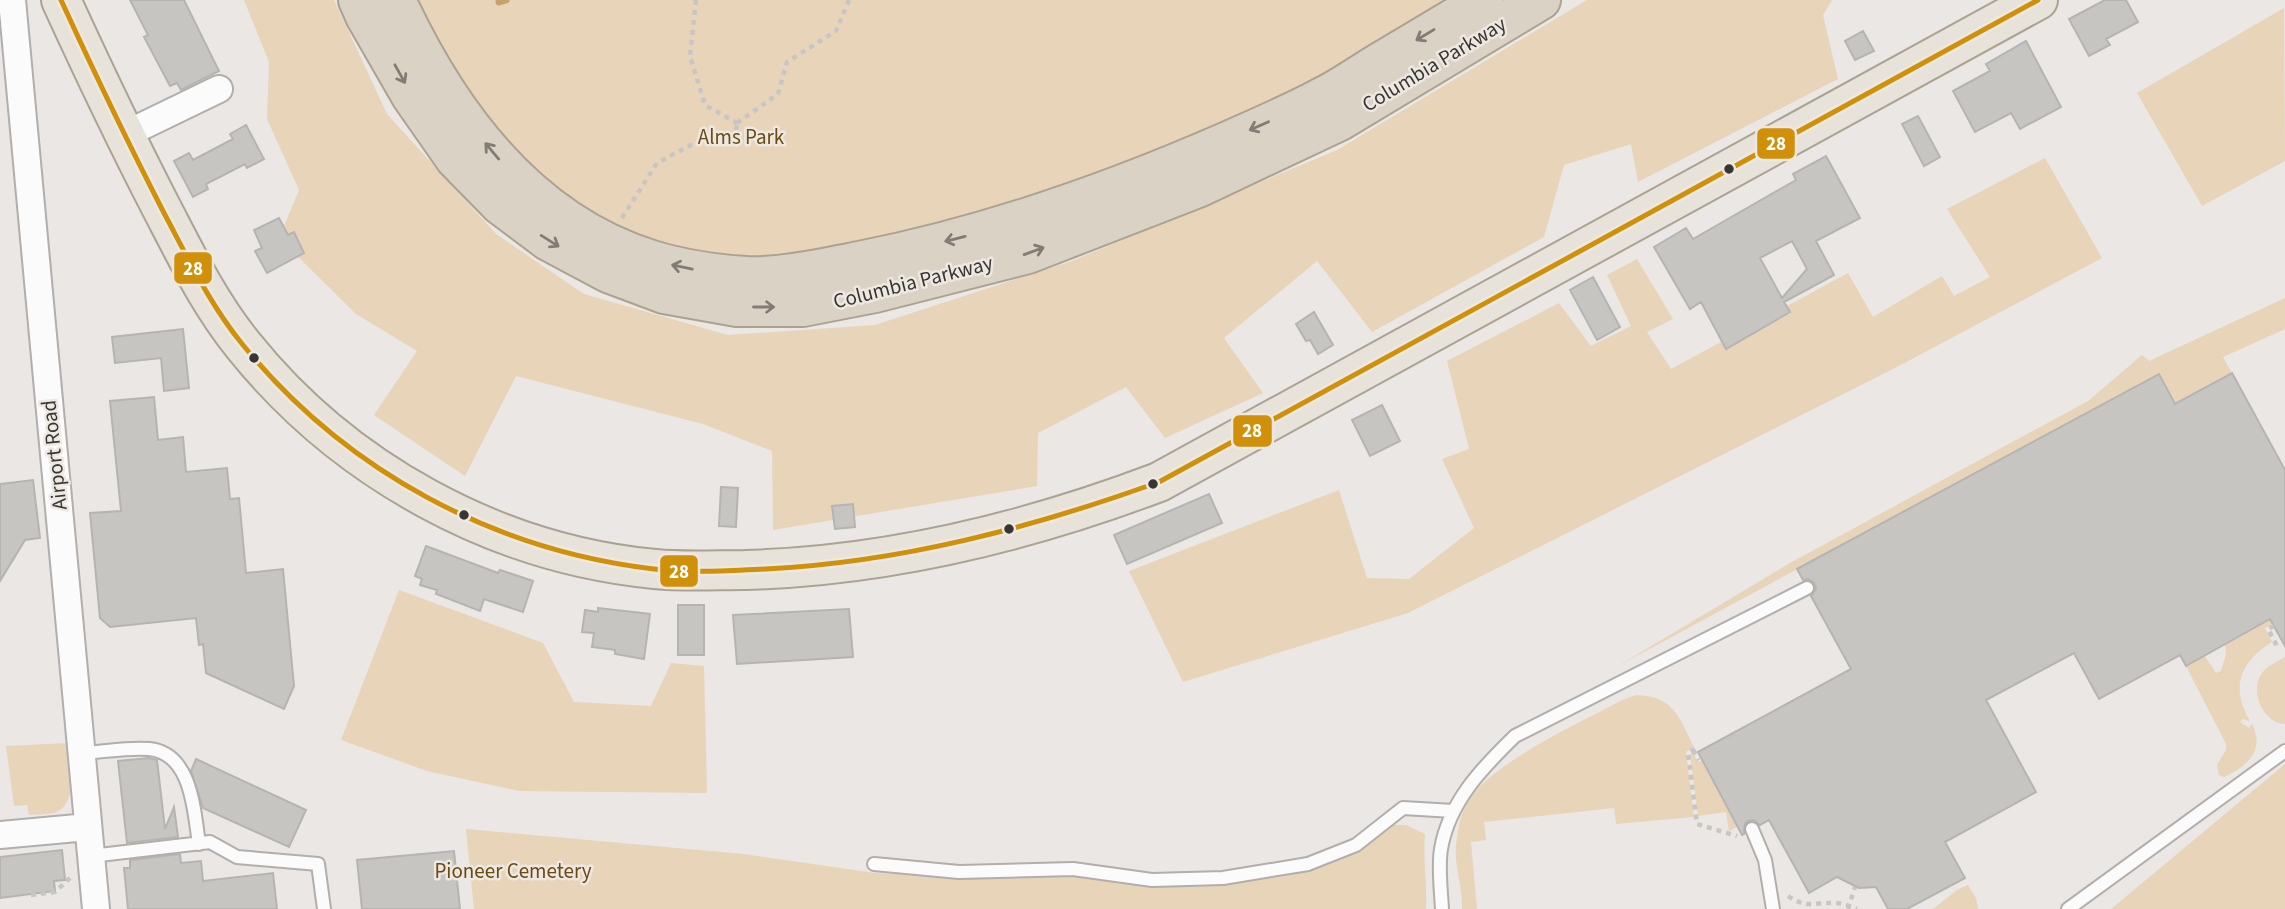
<svg xmlns="http://www.w3.org/2000/svg" width="2285" height="909" viewBox="0 0 2285 909" font-family="'Source Sans 3',sans-serif">
	<style>
		.green { fill: #e8d4b9 }
		.lines { fill: none; stroke-linecap: round; stroke-linejoin: round }
		.stream { stroke: #c4a16d; stroke-width: 7 }
		.building { fill: #c7c5c2; stroke: #b6b4b2; stroke-width: 2; fill-rule: evenodd }
		.service-casing { stroke: #b1aeac; stroke-width: 16 }
		.minor-casing { stroke: #b1aeac; stroke-width: 30 }
		.primary-casing { stroke: #aba292; stroke-width: 42 }
		.motorway-casing { stroke: #aba292; stroke-width: 42 }
		.path { stroke: #c8c6c5; stroke-width: 4.5; stroke-dasharray: 5 5; stroke-linecap: butt }
		.service { stroke: #fcfbfb; stroke-width: 12 }
		.minor { stroke: #fcfbfb; stroke-width: 26 }
		.primary { stroke: #e7e3db; stroke-width: 38 }
		.motorway { stroke: #dad2c4; stroke-width: 38 }
		.bus-1-casing { stroke: #ede8e1; stroke-width: 10 }
		.bus-1 { stroke: #d1900a; stroke-width: 5 }
		.oneway { stroke: #817c74 }
		.bus-dot { fill: #383633; stroke: #ede8e1; stroke-width: 2.5 }
		.labels { text-anchor: middle; dominant-baseline: central; stroke-width: 5; stroke-linejoin: round; paint-order: stroke }
		.street-label { font-size: 21px; fill: #383633; stroke: #ede8e1 }
		.park-label { font-size: 21px; fill: #6c4b13; stroke: #ede8e1 }
		.line-badge { stroke: #ede8e1; stroke-width: 2.5 }
		.badge-label { font-size: 19px; text-anchor: middle; font-weight: bold; fill: #fff }
	</style>
	<rect width="100%" height="100%" fill="#eae7e4"/>
	<!-- green -->
	<path class="green" d="M244,0H334L387,114L496,234L584,294L728,335L875,325L1072,261L1337,150L1587,0H1832L1823,15L1838,79L1638,182L1631,144L1564,165L1544,237L1372,332L1317,261L1224,338L1263,393L1165,438L1126,387L1038,433L1037,486L773,530L772,451L703,424L516,376L465,476L374,415L417,351L356,314L279,238L299,190L267,119L269,62Z
		M396,0H1484L1168,167L748,276L556,212Z
		M2284,8L2285,161L2202,206L2137,93Z
		M2045,158L2102,258L1895,368L1408,613L1183,682L1129,571L1339,490L1367,578L1409,579L1474,528L1442,459L1469,449L1447,361L1559,303L1591,346L1631,326L1607,275L1637,259L1673,319L1647,332L1671,369L1848,273L1873,317L1942,276L1954,296L1990,277L1947,209Z
		M2285,298V329L2223,357L2232,373L2175,404L2158,374L1618,666L1790,563L2088,401L2142,355L2149,361Z
		M399,590L543,643L574,702L651,706L671,663L704,666L707,793L519,791L427,771L341,740Z
		M2270,619L2273,624L2265,628L2272,642C2240,662 2230,687 2250,721L2243,719L2240,722L2249,728L2252,724C2265,750 2248,766 2224,777L2219,775L2217,765L2226,750V744L2186,666L2204,655L2216,673L2221,671L2226,654L2225,644Z
		M2285,657V724C2263,723 2249,691 2262,673C2267,666 2278,661 2285,657Z
		M1636,695C1674,696 1679,717 1694,747L1686,752L1694,817L1616,824L1614,808L1484,822L1486,840L1471,842L1477,909H1462C1463,888 1454,866 1456,845C1458,831 1460,815 1467,803C1490,763 1580,723 1622,700Z
		M68,743C69,762 79,801 57,812C49,815 37,814 29,815L27,805L14,806L6,746Z
		M1693,753L1698,762L1702,760L1737,827L1729,831L1726,812L1698,816L1690,754Z
		M2285,764V909H2111Z
		M1389,825H1406L1425,834C1423,859 1427,884 1426,909H474L466,829L743,854L875,873L975,878L1048,873L1150,885L1312,869Z
		M1968,885L1976,898L1978,909H1933L1957,890Z"/>
	<g class="lines">
		<!-- stream -->
		<path class="stream" d="M499,2L506,0"/>
	</g>
	<!-- building -->
	<path class="building" d="M130,0H184L219,71L181,90L177,83L170,86L144,37L148,35Z
		M2105,0H2126L2138,22L2106,39L2110,45L2089,56L2069,19Z
		M1863,31L1874,51L1855,60L1845,41Z
		M2026,41L2061,107L2020,129L2011,113L1975,132L1953,91L1990,71L1986,64Z
		M1918,116L1940,157L1924,166L1902,124Z
		M246,125L264,159L247,168L245,164L206,184L208,189L193,197L174,161L189,153L193,160L233,139L230,134Z
		M1826,156L1860,218L1816,241L1834,275L1784,302L1790,312L1726,349L1701,302L1690,309L1654,247L1686,228L1693,239L1796,180L1793,174ZM1792,241L1807,269L1782,298L1760,258Z
		M279,218L288,235L294,232L304,253L267,273L255,251L262,248L254,230Z
		M1593,277L1620,327L1597,340L1570,290Z
		M1314,312L1333,345L1318,354L1310,340L1306,341L1296,324Z
		M183,329L189,388L164,391L161,358L115,363L112,337Z
		M2232,373L2285,470V646L2270,619L2186,666L2180,655L2099,699L2074,653L1986,700L2036,792L1945,842L1965,878L1907,909H1888L1876,887L1859,888L1837,877L1809,893L1769,820L1760,825L1754,820L1748,821L1745,824L1744,834L1742,835L1698,752L1851,669L1811,596L1816,589L1814,583L1808,579L1803,580L1797,569L2159,374L2175,404Z
		M154,397L158,440L183,437L186,472L227,468L230,499L239,498L246,573L283,569L294,686L284,709L206,673L203,644L199,645L196,618L110,627L100,618L90,513L121,511L110,401Z
		M1382,405L1400,441L1370,456L1352,420Z
		M33,480L40,538L25,540L0,581V484Z
		M721,487L738,488L736,527L719,526Z
		M1209,494L1222,523L1127,564L1114,535Z
		M853,504L855,527L835,529L832,506Z
		M426,546L498,573L500,570L533,581L523,612L484,599L480,611L436,594L437,590L420,585L422,579L415,576Z
		M678,605H704V655H678Z
		M598,608L650,614L644,659L615,654V650L592,647L594,633L582,632L585,610L598,612Z
		M849,609L853,657L737,664L733,615Z
		M149,758L157,760L165,829L174,807L178,837L127,843L118,761Z
		M196,759L306,810L289,847L203,808L191,771Z
		M62,850L65,880L54,881L55,891L0,898V857Z
		M454,851L460,909H362L357,860Z
		M180,854L181,863L201,861L203,881L273,873L277,909H128L124,868H130V860Z"/>
	<g class="lines">
		<!-- service casing -->
		<g class="service-casing">
			<path id="service" d="M82,753C104,752 128,747 149,749C192,753 194,811 199,844
				M1752,829L1765,860L1773,909
				M91,856L210,842L237,857L318,864L324,909
				M874,864L959,872L1073,869L1152,880L1223,878L1308,864L1356,845L1403,808L1453,811
				M1442,909C1441,890 1438,867 1441,849C1449,802 1482,768 1515,736L1807,588
				M2068,909L2285,751"/>
		</g>
		<!-- minor casing -->
		<g class="minor-casing">
			<path id="minor" d="M12,0L96,909
				M124,135L219,89
				M0,835L88,827"/>
		</g>
		<!-- primary casing -->
		<g class="primary-casing">
			<path id="primary" d="M61,0C93,70 126,139 161,207C186,255 209,303 243,345C343,470 495,554 655,569C685,572 715,570 745,570C888,566 1027,532 1159,482L2038,0"/>
		</g>
		<!-- motorway casing -->
		<g class="motorway-casing">
			<path id="motorway" d="M358,0L365,16L411,96L455,159L500,205L548,241L608,273L664,294L737,307H803L875,293L1028,254L1198,188L1340,121L1541,0
				M396,0C448,112 528,222 652,260C681,269 715,274 746,276C777,278 828,267 859,261C987,236 1109,193 1228,141C1259,127 1290,114 1320,98C1341,88 1360,74 1380,62C1415,41 1449,21 1484,0"/>
		</g>
		<!-- path -->
		<path class="path" d="M696,0L690,56L705,105L737,123
			M737,123L778,94L787,62L836,31L849,0
			M622,218L657,163L708,136L735,140L737,123
			M2274,626L2268,629L2278,648
			M1695,749L1688,753L1697,824L1737,836
			M1693,750L1699,760
			M31,895L55,892L70,878
			M1788,896C1807,909 1813,902 1834,903C1842,903 1850,906 1857,909
			M1848,909L1855,887"/>
		<!-- service -->
		<use href="#service" class="service"/>
		<!-- minor -->
		<use href="#minor" class="minor"/>
		<!-- primary -->
		<use href="#primary" class="primary"/>
		<!-- motorway -->
		<use href="#motorway" class="motorway"/>
		<!-- bus-1 casing -->
		<g class="bus-1-casing">
			<path id="bus-1" d="M61,0C94,72 128,143 164,213C188,258 210,305 243,345C346,471 493,550 654,569C691,573 729,571 766,569C902,562 1031,528 1159,482L2038,0"/>
		</g>
		<!-- bus-1 -->
		<use href="#bus-1" class="bus-1"/>
	</g>
	<!-- one-way arrows -->
	<defs><path id="oneway-shaft" d="M-6 0H5M1.5-3L5.5 0L1.5 3" fill="none" stroke-width="1.6" stroke-linecap="round" stroke-linejoin="round" transform="scale(1.75)"/></defs>
	<g class="oneway">
		<use href="#oneway-shaft" transform="translate(1425 35) rotate(149)"/>
		<use href="#oneway-shaft" transform="translate(400 74) rotate(61)"/>
		<use href="#oneway-shaft" transform="translate(1259 126) rotate(156)"/>
		<use href="#oneway-shaft" transform="translate(492 151) rotate(-130)"/>
		<use href="#oneway-shaft" transform="translate(955 239) rotate(166)"/>
		<use href="#oneway-shaft" transform="translate(550 241) rotate(32)"/>
		<use href="#oneway-shaft" transform="translate(1034 251) rotate(-20)"/>
		<use href="#oneway-shaft" transform="translate(682 267) rotate(-168)"/>
		<use href="#oneway-shaft" transform="translate(764 307)"/>
	</g>
	<!-- markers -->
	<g class="bus-dot">
		<circle cx="1729" cy="169" r="6"/>
		<circle cx="254" cy="358" r="6"/>
		<circle cx="1153" cy="484" r="6"/>
		<circle cx="464" cy="515" r="6"/>
		<circle cx="1009" cy="529" r="6"/>
	</g>
	<g class="labels">
		<!-- street labels -->
		<g class="street-label">
			<text transform="translate(1434 64) rotate(-31)">Columbia Parkway</text>
			<text transform="translate(913 282) rotate(-14)">Columbia Parkway</text>
			<text transform="translate(54 455) rotate(-96)">Airport Road</text>
		</g>
		<!-- park labels -->
		<g class="park-label">
			<text x="741" y="137">Alms Park</text>
			<text x="513" y="871">Pioneer Cemetery</text>
		</g>
	</g>
	<g class="line-badge">
		<rect x="1756" y="127" width="40" height="33" rx="7" fill="#d1900a"/>
		<rect x="173" y="251" width="40" height="34" rx="7" fill="#d1900a"/>
		<rect x="1232" y="414" width="41" height="34" rx="7" fill="#d1900a"/>
		<rect x="659" y="554" width="40" height="34" rx="7" fill="#d1900a"/>
	</g>
	<g class="badge-label">
		<text x="1776" y="150">28</text>
		<text x="193" y="275">28</text>
		<text x="1252" y="437">28</text>
		<text x="679" y="578">28</text>
	</g>
</svg>
